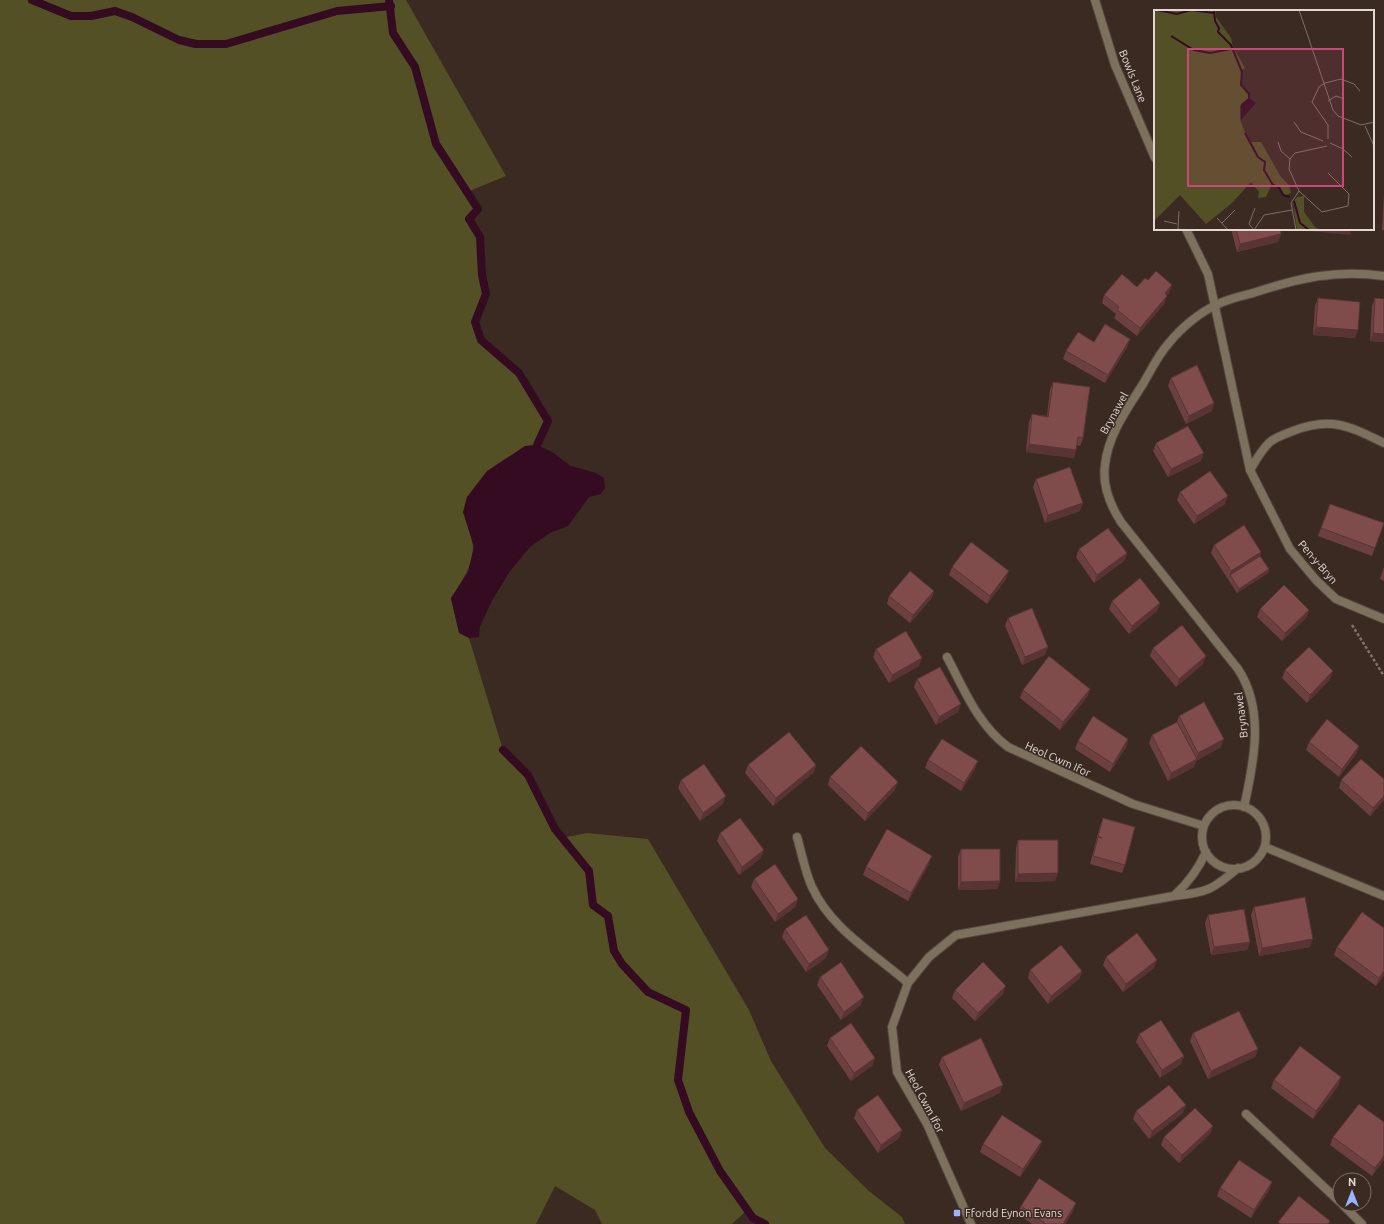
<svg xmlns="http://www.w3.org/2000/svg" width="1384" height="1224" viewBox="0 0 1384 1224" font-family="Ubuntu,sans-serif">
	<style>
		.green { fill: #535026 }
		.water { fill: #340b21 }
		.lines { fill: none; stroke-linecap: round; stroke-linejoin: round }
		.stream { stroke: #340b21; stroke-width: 8 }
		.service-casing { stroke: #55463e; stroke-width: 10 }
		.minor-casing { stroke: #55463e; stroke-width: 10 }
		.path { stroke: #80726b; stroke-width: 2.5; stroke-dasharray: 3 2; stroke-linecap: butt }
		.service { stroke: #7d705d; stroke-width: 8 }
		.minor { stroke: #7d705d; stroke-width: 8 }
		.wall { fill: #6d4040 }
		.shaded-wall { fill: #593434 }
		.building { fill: #7f4b4b; stroke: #593434 }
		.poi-dot { fill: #97b6fd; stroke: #3a2a22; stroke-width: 1.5 }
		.labels { text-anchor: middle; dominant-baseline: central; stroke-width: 3; stroke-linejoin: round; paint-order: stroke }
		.street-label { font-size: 11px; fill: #e2d7d2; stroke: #3a2a22 }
		.poi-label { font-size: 11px; fill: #e2d7d2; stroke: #3a2a22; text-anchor: start }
		.inset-river { fill: none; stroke: #340b21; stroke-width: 2 }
		.inset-road { fill: none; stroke: #7d6f68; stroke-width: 1 }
		.view { fill: #ca4879; fill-opacity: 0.15; stroke: #ca4879; stroke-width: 2 }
		.inset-edge { fill: none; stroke: #e2d7d2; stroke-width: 2 }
	</style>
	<rect width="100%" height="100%" fill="#3a2a22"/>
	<!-- green -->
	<path class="green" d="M0,0H406L506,176L467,192L478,209L469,219L480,237L482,275L486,294L475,322L481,340L519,373L548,421L537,445L525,446L463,512C481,552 473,563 451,599L459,632L469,638L503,750L528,775L562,838L587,833L648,839L749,1010L771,1061L825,1148L869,1191L902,1217L905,1224H765L753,1218L747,1210L732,1224H602L595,1210L555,1186L536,1224H0Z"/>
	<!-- water -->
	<path class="water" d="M537,445L552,452L571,466L596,473L604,478L605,488L601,494L589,497L568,526L550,533L530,547L510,571L493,599L480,626L479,637L469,638L459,633L451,598L468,572L474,547L463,512L467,497L487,471L525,446Z"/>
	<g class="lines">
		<!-- stream -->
		<path class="stream" d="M32,0L71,16H91L115,11L132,17L179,40L196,44H226L337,11L391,6
			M389,0L393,33L415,67L436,144L478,209L469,219L480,237L482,275L486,294L475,322L481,340L519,373L548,421L537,445
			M503,750L528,775L555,829L589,871L593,905L608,916L614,951L622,964L648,992L686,1010L678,1080L689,1112L720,1171L753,1218L765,1224"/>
		<!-- service casing -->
		<g class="service-casing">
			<path id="service" d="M1095,0L1115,65L1155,158
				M1186,229L1208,274L1250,470
				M1250,470C1256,460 1262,449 1270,442C1276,437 1285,434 1293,431C1331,416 1349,426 1384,443"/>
		</g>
		<!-- minor casing -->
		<g class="minor-casing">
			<path id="minor" d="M1250,470L1290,549L1316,580L1336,599L1384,619
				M947,657C964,689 978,725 1008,747L1133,804L1204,826
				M1202 837a32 32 0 1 1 64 0a32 32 0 1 1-64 0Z
				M1244,807C1254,762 1265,710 1238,669L1121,522C1110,505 1102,486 1105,465C1108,435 1127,409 1143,384C1151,370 1158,355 1169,343C1181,328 1199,313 1216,305C1227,299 1241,296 1253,293C1299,278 1336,269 1384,276
				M797,837C802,854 805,872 812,887C831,929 875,954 908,983
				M1265,847L1384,896
				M1174,896C1189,882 1198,870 1206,852
				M1246,1114L1340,1202
				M1342,1204L1362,1224
				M971,1224L927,1124L897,1072L892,1027L908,983L929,957L956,935L1174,896C1208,892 1212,890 1238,868"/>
		</g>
		<!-- path -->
		<path class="path" d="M1352,625L1384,676"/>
		<!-- service -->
		<use href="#service" class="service"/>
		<!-- minor -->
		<use href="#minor" class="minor"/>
	</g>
	<!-- wall -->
	<path class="wall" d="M1384,194V230H1382Z
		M1231,229H1280L1281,234L1278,242L1237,252Z
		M1148,280L1172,285L1169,293L1167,295L1164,304L1137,336L1114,318L1116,314L1102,303L1104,295L1137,287Z
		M1318,298L1355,338L1313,335L1315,306Z
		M1375,298L1384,299V342L1370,341L1372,306Z
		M1130,339L1127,347L1105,383L1063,359L1066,351L1094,342Z
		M1171,378L1212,411L1186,424L1168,386Z
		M1053,382L1083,438L1080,446L1077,445L1074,458L1026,452L1029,422L1032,414L1047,416L1050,390Z
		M1156,443L1201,461L1168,477L1153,451Z
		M1036,479L1080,511L1045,523L1033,487Z
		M1180,492L1225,504L1194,524L1177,500Z
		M1330,504L1384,523L1372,556L1318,536Z
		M1214,545L1261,552L1260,556L1269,569L1268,573L1237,593L1211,553Z
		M1079,549L1127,553L1124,561L1094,583L1076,557Z
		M952,567L1006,579L987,604L949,575Z
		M1384,567V581L1380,579Z
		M934,591L931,599L910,623L887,604L889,596Z
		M1112,601L1160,603L1157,611L1129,634L1109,609Z
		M1260,609L1309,610L1306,618L1282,641L1257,617Z
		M1008,618L1048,647L1045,655L1022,665L1005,626Z
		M1153,648L1203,664L1176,687L1150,656Z
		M876,649L919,666L889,683L873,657Z
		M1285,670L1330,679L1307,703L1282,678Z
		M917,679L958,712L936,725L914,687Z
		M1090,689L1087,697L1060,730L1020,698L1023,690Z
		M1179,716L1221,747L1196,761L1194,767L1168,781L1149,743L1152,735L1177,722Z
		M1128,739L1126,747L1110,772L1075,749L1078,741Z
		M1309,742L1359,746L1356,754L1339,777L1306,750Z
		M928,760L975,769L961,791L925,768Z
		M748,765H816L813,773L773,806L745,773Z
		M830,777L895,790L865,821L828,785Z
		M1384,779V800L1370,816L1339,788L1341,780Z
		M681,780L723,804L700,821L678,788Z
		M1103,818L1125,865L1122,873L1090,864L1100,826Z
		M720,833L761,858L739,875L717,841Z
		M1018,840L1055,881L1015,882L1016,848Z
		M961,849L1000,881L997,889L958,890V857Z
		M929,864L908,901L863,875L866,867Z
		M754,879L798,899L795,907L775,922L751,887Z
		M1254,907L1310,947L1259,956L1251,915Z
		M1208,915L1250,942L1247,950L1211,955L1205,923Z
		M1384,928V975L1376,986L1334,955L1337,947Z
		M785,929L826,958L806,972L782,937Z
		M1106,957L1154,968L1123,992L1103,965Z
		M1030,970L1082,971L1079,979L1048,1004L1028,978Z
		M820,977L861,1005L841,1020L817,985Z
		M955,990L1003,994L975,1021L952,998Z
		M1193,1033L1258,1049L1255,1057L1208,1079L1190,1041Z
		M1139,1034L1184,1056L1181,1064L1160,1078L1136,1042Z
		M830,1038L875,1058L872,1066L851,1081L827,1046Z
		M942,1057L1000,1093L961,1111L939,1065Z
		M1274,1080L1339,1085L1313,1119L1271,1088Z
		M857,1110L902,1130L899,1138L878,1153L854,1118Z
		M1136,1111L1183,1113L1149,1139L1133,1119Z
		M1213,1126L1210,1134L1179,1163L1161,1145L1164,1137Z
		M1333,1137L1384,1160L1372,1176L1330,1145Z
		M983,1144L1039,1149L1020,1177L980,1152Z
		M1272,1182L1269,1190L1251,1218L1217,1196L1220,1188Z
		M1076,1203L1073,1211L1065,1224H1032L1018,1214L1021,1206Z"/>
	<!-- shaded-wall -->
	<path class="shaded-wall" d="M1308,229H1352L1350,235L1308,231Z
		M1281,234L1278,242L1237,252L1240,244Z
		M1172,285L1169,293L1162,301L1165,293Z
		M1167,296L1164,304L1137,336L1140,328Z
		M1316,327L1358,330L1355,338L1313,335Z
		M1373,333L1384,334V342L1370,341Z
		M1130,339L1127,347L1105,383L1108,375Z
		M1214,403L1212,411L1186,424L1189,416Z
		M1029,444L1076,450L1074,458L1026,452Z
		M1204,453L1201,461L1168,477L1171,469Z
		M1228,496L1225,504L1194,524L1197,516Z
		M1083,503L1080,511L1045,523L1048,515Z
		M1261,552L1259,560L1230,575L1228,579L1231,571Z
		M1127,553L1124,561L1094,583L1097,575Z
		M1269,569L1268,573L1237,593L1239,589Z
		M1009,571L1006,579L987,604L990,596Z
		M934,591L931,599L910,623L913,615Z
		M1160,603L1157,611L1129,634L1132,626Z
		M1309,610L1306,618L1282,641L1285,633Z
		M1048,647L1045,655L1022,665L1025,657Z
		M1206,656L1203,664L1176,687L1179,679Z
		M922,658L919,666L889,683L892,675Z
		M1333,671L1330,679L1307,703L1310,695Z
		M1090,689L1087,697L1060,730L1063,722Z
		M961,704L958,712L936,725L939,717Z
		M1128,739L1126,747L1110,772L1113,764Z
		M1224,739L1221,747L1196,761L1194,767L1168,781L1171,773L1196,759L1198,753Z
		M1359,746L1356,754L1339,777L1342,769Z
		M978,761L975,769L961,791L964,783Z
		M816,765L813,773L773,806L776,798Z
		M898,782L895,790L865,821L868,813Z
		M726,796L723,804L700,821L703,813Z
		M1384,796V800L1370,816L1373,808Z
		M764,850L761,858L739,875L742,867Z
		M932,856L929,864L908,901L911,893Z
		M1058,873L1055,881L1015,882L1018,874Z
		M1000,881L997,889L958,890L961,882Z
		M798,899L795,907L775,922L778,914Z
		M1313,939L1310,947L1259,956L1262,948Z
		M1250,942L1247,950L1211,955L1214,947Z
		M829,950L826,958L806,972L809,964Z
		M1157,960L1154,968L1123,992L1126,984Z
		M1082,971L1079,979L1048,1004L1051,996Z
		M1384,971V975L1376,986L1379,978Z
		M1006,986L1003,994L975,1021L978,1013Z
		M864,997L861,1005L841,1020L844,1012Z
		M1258,1049L1255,1057L1208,1079L1211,1071Z
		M1184,1056L1181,1064L1160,1078L1162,1070Z
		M875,1058L872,1066L851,1081L854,1073Z
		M1341,1077L1339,1085L1313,1119L1316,1111Z
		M1003,1085L1000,1093L961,1111L964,1103Z
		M1186,1105L1183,1113L1149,1139L1152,1131Z
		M1213,1126L1210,1134L1179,1163L1182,1155Z
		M902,1130L899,1138L878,1153L881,1145Z
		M1042,1141L1039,1149L1020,1177L1023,1169Z
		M1384,1156V1160L1372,1176L1375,1168Z
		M1272,1182L1269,1190L1251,1218L1254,1210Z
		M1076,1203L1073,1211L1065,1224H1063Z"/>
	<!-- building -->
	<path class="building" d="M1236,229H1280L1281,234L1240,244Z
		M1156,271L1172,285L1165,293L1167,296L1140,328L1117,310L1119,307L1104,295L1122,274L1137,287L1145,278L1148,280Z
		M1318,298L1360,302L1358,330L1316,327Z
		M1375,298L1384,299V334L1373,333Z
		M1105,324L1130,339L1108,375L1066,351L1078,332L1094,342Z
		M1197,365L1214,403L1189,416L1171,378Z
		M1053,382L1090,387L1083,438L1078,437L1076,450L1029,444L1032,414L1048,417Z
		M1188,426L1204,453L1171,469L1156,443Z
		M1070,467L1083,503L1048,515L1036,479Z
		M1210,471L1228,496L1197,516L1180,492Z
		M1330,504L1384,523L1375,548L1321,528Z
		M1244,525L1261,552L1231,571L1214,545Z
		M1108,528L1127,553L1097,575L1079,549Z
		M971,542L1009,571L990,596L952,567Z
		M1260,556L1269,569L1239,589L1230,575Z
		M910,571L934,591L913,615L889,596Z
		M1140,578L1160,603L1132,626L1112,601Z
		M1284,585L1309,610L1285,633L1260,609Z
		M1032,608L1048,647L1025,657L1008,618Z
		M1182,625L1206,656L1179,679L1153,648Z
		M906,631L922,658L892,675L876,649Z
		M1309,647L1333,671L1310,695L1285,670Z
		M1049,656L1090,689L1063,722L1023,690Z
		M940,667L961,704L939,717L917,679Z
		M1204,702L1224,739L1198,753L1179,716Z
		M1093,716L1128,739L1113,764L1078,741Z
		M1327,719L1359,746L1342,769L1309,742Z
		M1177,722L1197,759L1171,773L1152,735Z
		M789,732L816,765L776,798L748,765Z
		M942,739L978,761L964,783L928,760Z
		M861,746L898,782L868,813L830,777Z
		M1361,759L1384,779V796L1373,808L1341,780Z
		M704,764L726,796L703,813L681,780Z
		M740,818L764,850L742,867L720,833Z
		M1103,818L1135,827L1125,865L1093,856L1098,837L1102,838L1098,836Z
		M887,829L932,856L911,893L866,867Z
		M1018,840H1058V873L1018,874Z
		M961,849H1000V881L961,882Z
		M775,864L798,899L778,914L754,879Z
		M1305,897L1313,939L1262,948L1254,907Z
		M1244,909L1250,942L1214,947L1208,915Z
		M1362,912L1384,928V971L1379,978L1337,947Z
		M806,915L829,950L809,964L785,929Z
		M1137,933L1157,960L1126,984L1106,957Z
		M1061,945L1082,971L1051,996L1030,970Z
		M841,962L864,997L844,1012L820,977Z
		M983,962L1006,986L978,1013L955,990Z
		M1239,1011L1258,1049L1211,1071L1193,1033Z
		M1161,1020L1184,1056L1162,1070L1139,1034Z
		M851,1023L875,1058L854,1073L830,1038Z
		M981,1038L1003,1085L964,1103L942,1057Z
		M1300,1046L1341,1077L1316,1111L1274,1080Z
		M1169,1085L1186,1105L1152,1131L1136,1111Z
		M878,1095L902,1130L881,1145L857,1110Z
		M1359,1104L1384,1122V1156L1375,1168L1333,1137Z
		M1195,1108L1213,1126L1182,1155L1164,1137Z
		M1002,1115L1042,1141L1023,1169L983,1144Z
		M1239,1160L1272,1182L1254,1210L1220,1188Z
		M1039,1178L1076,1203L1063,1224H1046L1021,1206Z
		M1299,1196L1330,1221L1328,1224H1280L1278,1222Z"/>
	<!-- markers -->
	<rect class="poi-dot" x="953" y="1209" width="8" height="8" rx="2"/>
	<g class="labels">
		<!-- street labels -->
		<g class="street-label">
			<text transform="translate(1133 76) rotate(68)">Bowls Lane</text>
			<text transform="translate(1114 413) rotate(-61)">Brynawel</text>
			<text transform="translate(1318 562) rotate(49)">Pen-y-Bryn</text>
			<text transform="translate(1241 715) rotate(-97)">Brynawel</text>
			<text transform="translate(1058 759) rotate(24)">Heol Cwm Ifor</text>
			<text transform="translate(925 1101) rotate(62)">Heol Cwm Ifor</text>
		</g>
		<!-- poi labels -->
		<g class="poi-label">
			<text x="965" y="1213">Ffordd Eynon Evans</text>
		</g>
	</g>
	<!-- overview -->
	<g transform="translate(1154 10)">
		<rect width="220" height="220" fill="#3a2a22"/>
		<path d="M0,0H62V7L77,28L79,37L91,58L87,60L88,75L96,86L86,96V109L91,123L97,132H107L127,167L135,175L137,183L131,186L125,177L118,174L112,187L104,188L105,182L97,172L78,193L52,214L26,185L0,211ZM150,186V202L161,217L167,220H143L139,193L143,187Z" fill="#535026"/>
		<path d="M95,88L102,93L87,110V94Z" fill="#340b21"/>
		<path class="inset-river" d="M3,0L23,4L37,0L60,3M60,0L61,11L65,18L64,22L77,35L88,62L87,75L95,84V88M17,26L40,40L56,43L77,39M91,123L104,147L111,152L110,160L119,175L125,177L129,185L136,187M140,191L146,213L155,220"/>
		<path class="inset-road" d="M145,0L179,100L184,106L207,115L220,112M174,91L182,86L190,89M140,112L147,122L169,131M211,116L220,136M174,129V115L158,92L165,77L171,73L187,69L200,74L206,81M124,132L127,141L136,149M176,133L189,139L198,147M145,181L168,202L194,196L195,184L174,163M145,181L135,159L136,149L141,143L173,136M101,198L95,214L100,220L110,205L138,200M63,208L74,220M10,211L23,214M68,213L81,200M24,220L25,201M142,220L137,193L145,181"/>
		<path class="view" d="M34,39H189V176H34Z"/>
		<rect width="220" height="220" class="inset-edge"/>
	</g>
	<!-- north arrow -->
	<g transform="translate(1352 1192)"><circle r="19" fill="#3a2a22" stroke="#7d6f68"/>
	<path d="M0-3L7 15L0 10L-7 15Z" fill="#97b6fd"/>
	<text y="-6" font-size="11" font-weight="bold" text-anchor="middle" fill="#e2d7d2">N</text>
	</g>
</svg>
